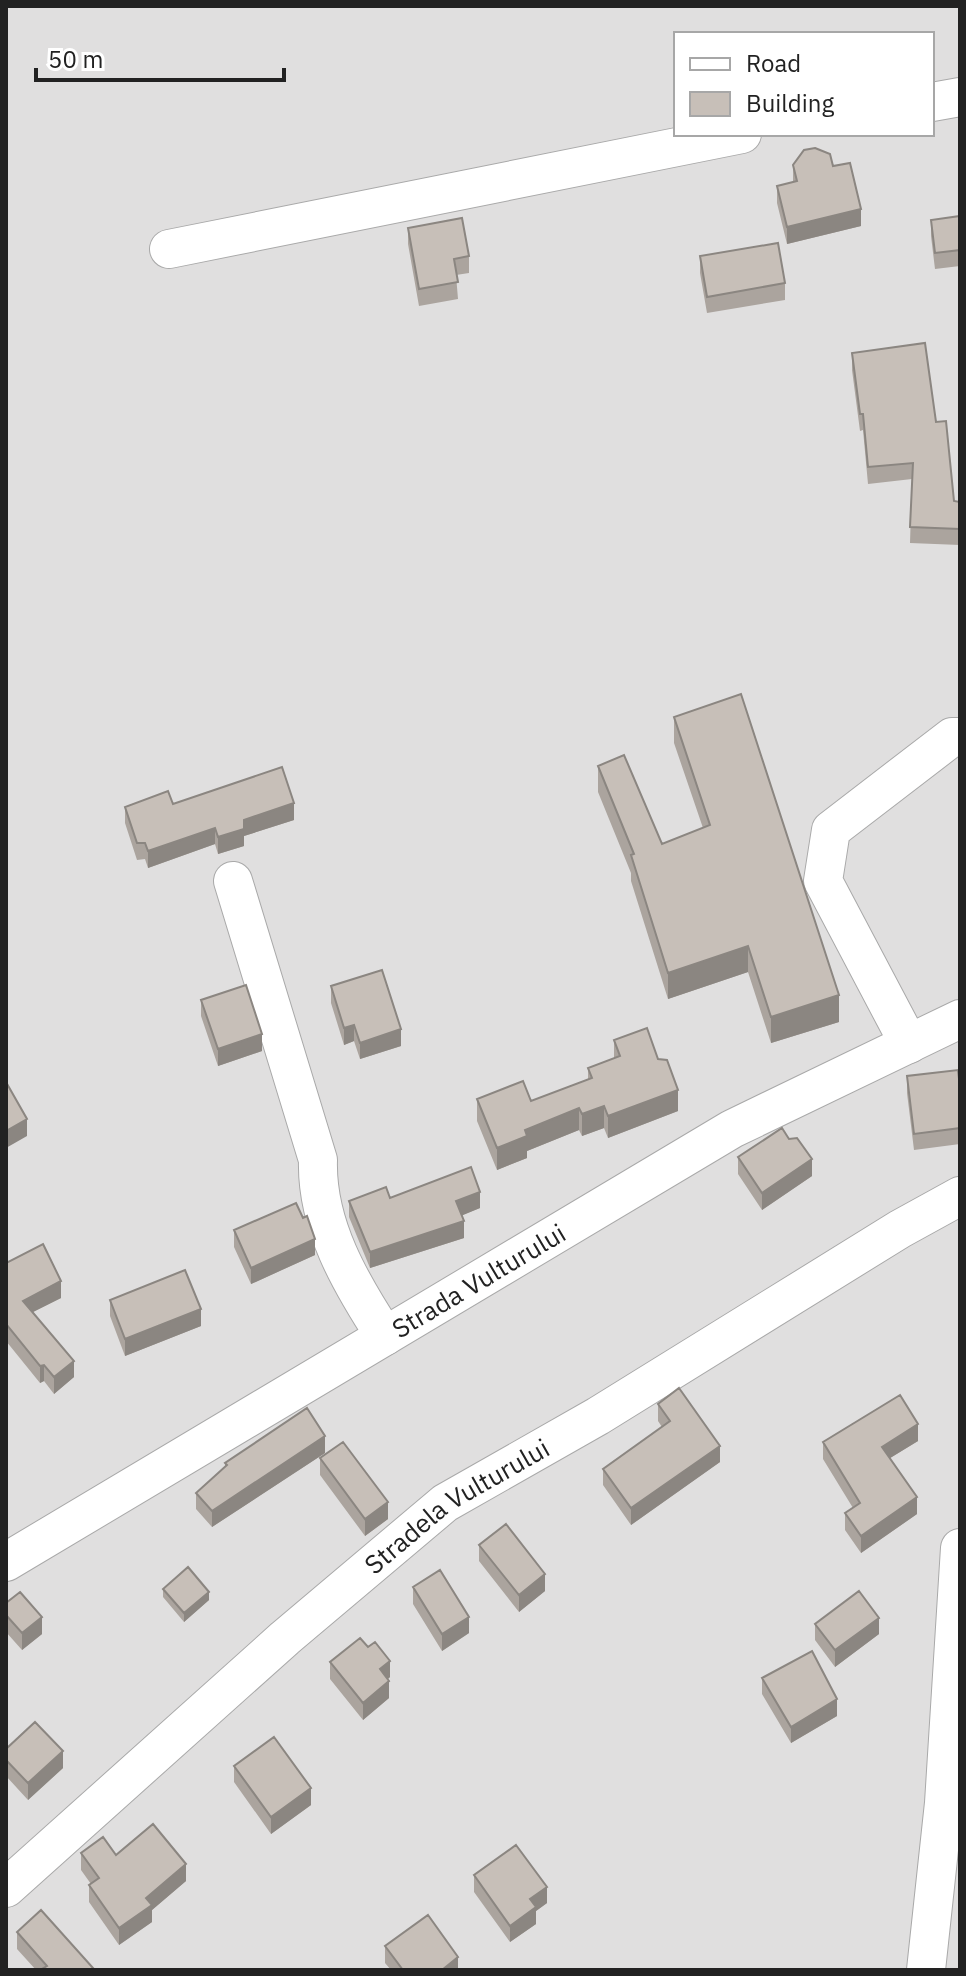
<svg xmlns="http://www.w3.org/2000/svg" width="966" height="1976" viewBox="0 0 966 1976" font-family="'IBM Plex Sans',sans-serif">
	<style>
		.residential { fill: #e0dfdf; fill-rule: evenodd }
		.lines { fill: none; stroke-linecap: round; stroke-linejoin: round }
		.minor-casing { stroke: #a9a9a9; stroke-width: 40 }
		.minor { stroke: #fff; stroke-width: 38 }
		.wall { fill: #aba49e }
		.shaded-wall { fill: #8b8681 }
		.building { fill: #c7bfb8; stroke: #8b8681; stroke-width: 2 }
		.labels { text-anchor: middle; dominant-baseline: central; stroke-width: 6; stroke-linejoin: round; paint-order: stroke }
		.street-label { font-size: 26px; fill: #222; stroke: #fff }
	</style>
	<rect width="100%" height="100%" fill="#f2efe9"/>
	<!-- residential -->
	<path class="residential" d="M6,6H960V1970H6ZM676,34H932V134H676Z"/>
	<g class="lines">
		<!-- minor casing -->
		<g class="minor-casing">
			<g id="minor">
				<path d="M932,102L960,97"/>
				<path d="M169,249L742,134"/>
				<path d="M233,881L318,1160C316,1225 351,1284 385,1336"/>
				<path d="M909,1044L823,881L831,830L952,737H960"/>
				<path id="s1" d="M6,1562L732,1129L960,1019"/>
				<path id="s2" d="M6,1888L285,1638L445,1503L598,1416L900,1229L960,1196"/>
				<path d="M926,1970L944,1803L960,1548"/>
			</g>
		</g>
		<!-- minor -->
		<use href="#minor" class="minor"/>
	</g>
	<!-- wall -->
	<path class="wall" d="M793,165L833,166L861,226L787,244L777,203V186L793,182Z
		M960,216V266L935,269L931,236V220Z
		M408,228L469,256V273L456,275L458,299L419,306L408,244Z
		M700,256L785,283V300L707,313L700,273Z
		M852,353L936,422L954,501L960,502V545L910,543L912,479L868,484L863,430L860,431L852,370Z
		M674,717L839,1022L771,1043L748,972L668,999L631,881V873L598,792V766L662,844L703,828L674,743Z
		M173,804L294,820L244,836V846L218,854L215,844L148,868L145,859L137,860L125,823V807Z
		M331,986L401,1046L360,1059L354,1041L344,1045L331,1003Z
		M201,1000L262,1051L218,1066L201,1016Z
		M614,1040L678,1111L608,1138L604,1128L582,1136L579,1130L527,1151V1158L497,1170L477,1121V1099L531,1101L588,1080V1068L614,1059Z
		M907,1076L960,1088V1144L914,1150L907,1093Z
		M738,1157L812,1176L762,1210L738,1174Z
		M390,1198L480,1208L462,1215L464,1238L370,1268L349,1217V1201Z
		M234,1230L315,1255L251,1284L234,1247Z
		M6,1263L61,1298L33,1312L74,1377L54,1394L44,1381L40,1383L6,1341Z
		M110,1300L201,1326L125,1356L110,1316Z
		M658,1404L720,1462L631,1525L603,1485V1469L662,1427L658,1421Z
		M918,1441L890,1458L917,1514L861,1553L845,1530V1513L853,1508L823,1459V1442Z
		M325,1453L212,1527L196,1509V1493L225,1467V1463Z
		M320,1458L388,1519L365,1536L320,1475Z
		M479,1545L545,1591L519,1612L479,1561Z
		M413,1587L469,1633L442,1651L413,1604Z
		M163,1589L209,1600L184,1622L163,1597Z
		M6,1603L42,1634L22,1650L6,1632Z
		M815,1624L879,1634L835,1667L815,1640Z
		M330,1662L390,1677L388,1679L389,1698L363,1720L330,1679Z
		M762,1678L837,1716L791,1743L762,1694Z
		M6,1749L63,1768L28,1800L6,1776Z
		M234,1766L311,1805L271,1834L234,1782Z
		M81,1853L116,1855L186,1881L152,1910V1922L119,1945L89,1902V1885L91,1884L81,1870Z
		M474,1875L547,1903L536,1911V1924L510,1942L474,1892Z
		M17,1932L93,1970H36L17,1949Z
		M385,1946L458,1970H391L385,1963Z"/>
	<!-- shaded-wall -->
	<path class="shaded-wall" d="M861,209V226L787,244V227Z
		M294,803V820L244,836V846L218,854V837L244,820Z
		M215,828V844L148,868V851Z
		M748,946V972L668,999V973Z
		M839,995V1022L771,1043V1017Z
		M354,1025V1041L344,1045V1028Z
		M401,1029V1046L360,1059V1043Z
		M262,1034V1051L218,1066V1049Z
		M678,1090V1111L608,1138V1116Z
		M604,1106V1128L582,1136V1114Z
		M579,1108V1130L527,1151V1158L497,1170V1148L525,1130Z
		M27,1119V1136L6,1148V1131Z
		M812,1159V1176L762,1210V1193Z
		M480,1192V1208L456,1218V1201Z
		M464,1221V1238L370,1268V1252Z
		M315,1239V1255L251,1284V1268Z
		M61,1281V1298L23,1317V1301Z
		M201,1309V1326L125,1356V1339Z
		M74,1361V1377L54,1394V1377Z
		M44,1365V1381L40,1383V1366Z
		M918,1424V1441L882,1463V1447Z
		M325,1436V1453L212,1527V1511Z
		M720,1446V1462L631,1525V1508Z
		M917,1497V1514L861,1553V1536Z
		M388,1502V1519L365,1536V1519Z
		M545,1574V1591L519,1612V1595Z
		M209,1592V1600L184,1622V1613Z
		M42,1617V1634L22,1650V1633Z
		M469,1617V1633L442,1651V1634Z
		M879,1618V1634L835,1667V1650Z
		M390,1661V1677L380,1686V1669Z
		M389,1681V1698L363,1720V1703Z
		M837,1699V1716L791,1743V1727Z
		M63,1751V1768L28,1800V1783Z
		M311,1788V1805L271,1834V1817Z
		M186,1864V1881L152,1910V1922L119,1945V1928L146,1898Z
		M547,1887V1903L536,1911V1924L510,1942V1926L530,1899Z
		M458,1957V1970H442Z"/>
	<!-- building -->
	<path class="building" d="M815,148L830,154L833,166L850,163L861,209L787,227L777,186L797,181L793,165L804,150Z
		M960,216V250L935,253L931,220Z
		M462,218L469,256L454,259L458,282L419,289L408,228Z
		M778,243L785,283L707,297L700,256Z
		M925,343L936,422L946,421L954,501L960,502V529L910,527L913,463L868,467L863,414H860L852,353Z
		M741,694L839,995L771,1017L748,946L668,973L631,855L634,854L598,766L624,755L662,844L710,825L674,717Z
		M282,767L294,803L244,820V829L218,837L215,828L148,851L145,843H137L125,807L168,791L173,804Z
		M382,970L401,1029L360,1043L354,1025L344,1028L331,986Z
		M246,985L262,1034L218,1049L201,1000Z
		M647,1028L658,1059L667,1060L678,1090L608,1116L604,1106L582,1114L579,1108L525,1130L527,1136L497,1148L477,1099L523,1081L531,1101L592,1078L588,1068L620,1056L614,1040Z
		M958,1070L960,1088V1128L914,1134L907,1076Z
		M6,1082L27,1119L6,1131Z
		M782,1128L789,1139L797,1138L812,1159L762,1193L738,1157Z
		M471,1167L480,1192L456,1201L464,1221L370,1252L349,1201L386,1187L390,1198Z
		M296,1203L303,1218L307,1216L315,1239L251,1268L234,1230Z
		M43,1244L61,1281L23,1301L74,1361L54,1377L44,1365L40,1366L6,1324V1263Z
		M185,1270L201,1309L125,1339L110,1300Z
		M679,1388L720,1446L631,1508L603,1469L670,1421L658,1404Z
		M900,1395L918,1424L882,1447L917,1497L861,1536L845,1513L860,1503L823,1442Z
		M307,1408L325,1436L212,1511L196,1493L227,1465L225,1463Z
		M343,1442L388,1502L365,1519L320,1458Z
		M506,1524L545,1574L519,1595L479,1545Z
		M188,1567L209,1592L184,1613L163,1589Z
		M440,1570L469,1617L442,1634L413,1587Z
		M859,1591L879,1618L835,1650L815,1624Z
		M20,1592L42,1617L22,1633L6,1615V1603Z
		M360,1638L368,1647L375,1642L390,1661L380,1669L389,1681L363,1703L330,1662Z
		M812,1651L837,1699L791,1727L762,1678Z
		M35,1722L63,1751L28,1783L6,1760V1749Z
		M274,1737L311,1788L271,1817L234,1766Z
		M153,1824L186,1864L146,1898L152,1905L119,1928L89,1885L99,1878L81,1853L103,1837L116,1855Z
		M516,1845L547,1887L530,1899L536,1907L510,1926L474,1875Z
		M41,1910L93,1968L91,1970H40L47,1966L17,1932Z
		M428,1915L458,1957L442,1970H403L385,1946Z"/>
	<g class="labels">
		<!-- street labels -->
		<g class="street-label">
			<text stroke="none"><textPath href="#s1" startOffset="550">Strada Vulturului</textPath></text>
			<text stroke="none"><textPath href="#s2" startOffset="592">Stradela Vulturului</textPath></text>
		</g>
	</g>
	<!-- border -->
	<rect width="966" height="1976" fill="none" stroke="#222222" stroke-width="16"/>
	<!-- legend -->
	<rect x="674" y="32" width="260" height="104" fill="#ffffff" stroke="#a7a7a7" stroke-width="2"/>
	<rect x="690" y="58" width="40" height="12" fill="#ffffff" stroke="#a7a7a7" stroke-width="2"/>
	<text x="746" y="72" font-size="24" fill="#222222">Road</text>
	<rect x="690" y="92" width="40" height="24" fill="#c7bfb8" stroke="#a7a7a7" stroke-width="2"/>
	<text x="746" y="112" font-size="24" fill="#222222">Building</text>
	<!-- scale -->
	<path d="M36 68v12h248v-12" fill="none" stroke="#222222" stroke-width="4"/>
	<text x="48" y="68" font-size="24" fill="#222222" stroke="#ffffff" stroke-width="6" paint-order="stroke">50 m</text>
</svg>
